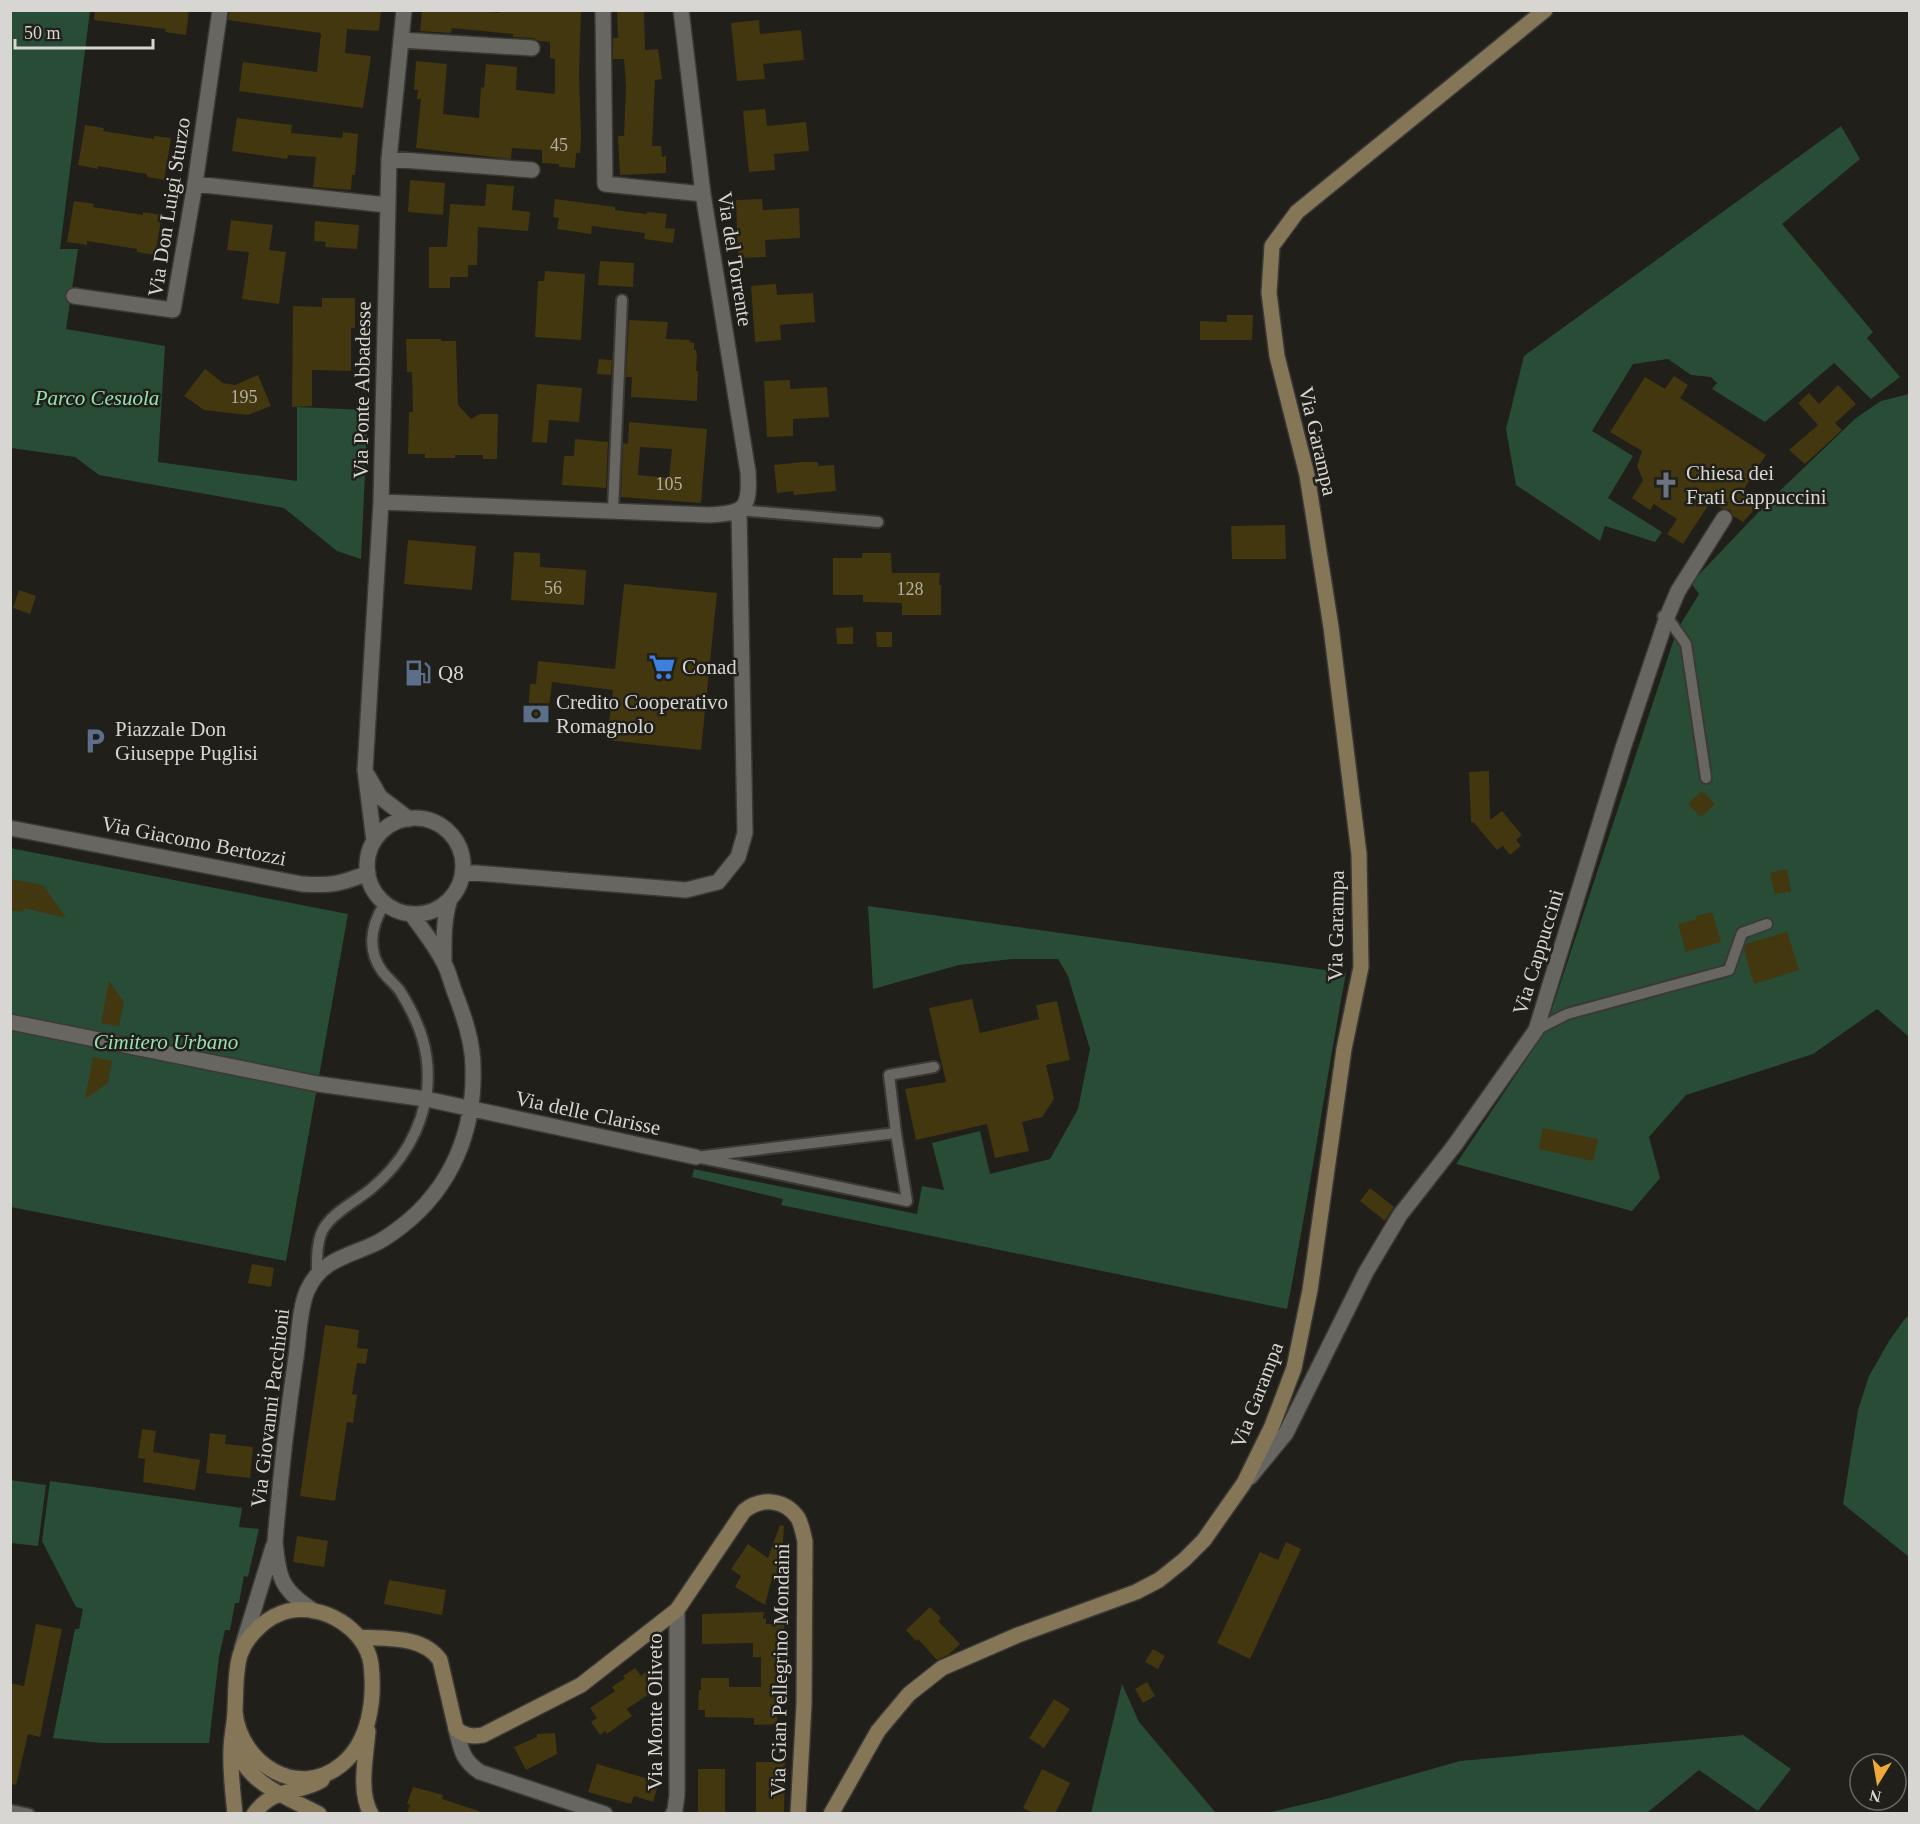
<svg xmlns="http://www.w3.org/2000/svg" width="1920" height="1824" viewBox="0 0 1920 1824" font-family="'Times New Roman',serif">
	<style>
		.green { fill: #284c36 }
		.building { fill: #43370f; fill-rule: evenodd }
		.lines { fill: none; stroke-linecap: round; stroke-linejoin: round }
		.lane-casing { stroke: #3b3936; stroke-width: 14 }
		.street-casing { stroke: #3b3936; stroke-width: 18 }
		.secondary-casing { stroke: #3b3936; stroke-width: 18 }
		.lane { stroke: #686660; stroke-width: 10 }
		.street { stroke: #686660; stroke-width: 15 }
		.secondary { stroke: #857657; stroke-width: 15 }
		.labels { text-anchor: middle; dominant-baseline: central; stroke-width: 5; stroke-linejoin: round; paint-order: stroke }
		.number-label { font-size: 18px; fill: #b2aea1 }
		.street-label { font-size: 21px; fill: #d7d6d2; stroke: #201f19 }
		.park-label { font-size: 21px; font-style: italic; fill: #95e2b1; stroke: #201f19 }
		.poi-label { font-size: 21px; fill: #d7d6d2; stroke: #201f19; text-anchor: start }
	</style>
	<rect width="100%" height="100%" fill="#201f19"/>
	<!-- green -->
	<path class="green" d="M11,11H90L60,249H78L66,329L165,346L158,462L297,481V407L368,410L361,559L337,551L284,508L99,475L75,457L11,448Z
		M1841,126L1860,159L1782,224L1873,332L1867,338L1900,377L1871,399L1834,363L1765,422L1712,389L1717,383L1711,377L1691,375L1668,359L1633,364L1592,431L1633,456L1608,498L1662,532L1655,542L1605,526L1600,541L1516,485L1506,429L1524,356Z
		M1909,394V1037L1877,1009L1813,1054L1686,1095L1649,1137L1660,1178L1632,1211L1456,1164L1544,1033L1677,630L1699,594L1691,583L1769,501L1856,418L1881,401Z
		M10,848L348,914L286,1261L11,1207Z
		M868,906L1346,973C1325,1085 1309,1198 1287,1309L781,1205L783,1199L692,1177L694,1169L917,1214L922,1186L944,1190L932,1143L980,1131L990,1174L1050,1159L1078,1109L1090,1049L1068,976L1058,959H1012L959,965L873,989Z
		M1909,1315V1557L1843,1504L1858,1410L1869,1376L1889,1341L1904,1320Z
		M10,1480L46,1485L38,1546L11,1543Z
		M50,1481L242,1508L239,1527L259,1529L248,1577L244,1576L239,1603H235L230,1630H225L219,1657L209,1743H101L53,1738L75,1629H79L83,1609L76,1607L42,1541Z
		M1122,1684L1139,1722L1216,1813H1091Z
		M1743,1735L1791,1769L1758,1811L1699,1770L1647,1813H1267L1330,1798L1460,1761Z"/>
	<!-- building -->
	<path class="building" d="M95,10H189L186,35L165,32L166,29L94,20Z
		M230,10H381L379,31L347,29L345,53L371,56L363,108L239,91L243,62L317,72L321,33L228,20Z
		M422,10H472L499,13V10L552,12V10H581L579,73L581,138L580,153H576L575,168L559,167V164L542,163V150L512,148L511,159L416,148L421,99H417L418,90H414L416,61L447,64L443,114L479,118L481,87L484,88L486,64L517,67L516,90L555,94V59L550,58V42L539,41L533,38L513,37V34L452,28L451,33L420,31Z
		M617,10H644L645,50L658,49L662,79L655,80L652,146H661L662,157L666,156V173L620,175L618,136H624L626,86L624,59H613V38H618Z
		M759,20L760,34L801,30L804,60L763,64L765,79L737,81L731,23Z
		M765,109L767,126L806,122L809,151L774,154L775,170L749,172L743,111Z
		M237,118L292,125L291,133L342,138L343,132L358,134L355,175H352L351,190L313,187L316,157L288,155L287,159L232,151Z
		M85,125L104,128L103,131L154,139V136L171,138L164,180L147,177V174L98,166V169L78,165Z
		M410,180L445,183L443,215L408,212Z
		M487,184L514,186L512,210L530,212L528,231L478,227L477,265H468V277H450V288H429V247H447L450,204L485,206Z
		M555,199L615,207V210L647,214V212L667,214L665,228L675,229L673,243L644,239L645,233L592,226L591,234L557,229L559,218L553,217Z
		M762,199L763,210L799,208L800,238L765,240L766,257L738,258L736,200Z
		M74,201L94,204L93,207L143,215V212L162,215L155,255L137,252V249L87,241V245L67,242Z
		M231,220L273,225L269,250L286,252L279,304L242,299L249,252L227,250Z
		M315,221L359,225L357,249L325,247L326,242L314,241Z
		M600,261L634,263L633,287L598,285Z
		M545,271L585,274L581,340L535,337L538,281H544Z
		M776,284L777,295L813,293L815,322L780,325L781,340L755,342L751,286Z
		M322,298H355V328H351V371L312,370V406L292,407L293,306L322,307Z
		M1227,315H1253L1252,340H1200V321L1227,322Z
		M629,320L668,322L666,339L690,340L689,342L694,343V350H696L697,356L696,371H698L697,401L631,397L632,377H626Z
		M406,339H441V341H456L458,405L471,419L480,414H498L497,459H483V455H455V458H425V454H408L409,412H413L412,372H407Z
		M599,359L612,360L611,375L597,374Z
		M205,369L223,383L235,385L258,375L271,406L248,415L204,410L184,396Z
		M1674,376L1688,385L1680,398L1766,455L1742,492L1760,504L1743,522L1733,516L1730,510L1722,509L1711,501L1683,544L1667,534L1677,519L1654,504L1650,510L1632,498L1643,480L1637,466L1642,451L1610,432L1645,377L1665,389Z
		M790,380V389L827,387L829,417L793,419V436L767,437L764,381Z
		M537,384L582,388L579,422L549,420L547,443L532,442Z
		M1838,385L1856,404L1835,423L1842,430L1805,464L1789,450L1818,425L1798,403L1809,393L1819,404Z
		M629,422L707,429L701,503L621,497L623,443L628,444ZM640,447L672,449L669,478L638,475Z
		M575,439L608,442L606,488L562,485L564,456H574Z
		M802,462H818V466L834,465L836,491L794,495L793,491L777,493L774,465Z
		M1285,525L1286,559H1232L1231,526Z
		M408,540L476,546L472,590L404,584Z
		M514,552L540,553V567L586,570L584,605L511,600Z
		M862,553H891L892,573H940L939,585H941V615H902V603L863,602V595H833V558H862Z
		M624,584L717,593L701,750L607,740L613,690L552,682L548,718L528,715L530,684H536L538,661L615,669Z
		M19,590L36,596L30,614L13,608Z
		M853,627V644H837L836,628Z
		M876,632H892V647H877Z
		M1489,771L1490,820L1502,811L1522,835L1516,840L1521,846L1510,855L1503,846L1497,850L1474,823L1471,822L1469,772Z
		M1702,791L1715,804L1701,817L1688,804Z
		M1787,869L1791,891L1775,894L1770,873Z
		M10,879L43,885L66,918L24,908L23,912L10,910Z
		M1712,912L1721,942L1686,952L1678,924L1697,919L1696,916Z
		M1787,932L1799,970L1754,984L1744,950L1746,944Z
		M109,981L124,1002L119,1026L101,1023Z
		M972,999L980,1033L1039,1019L1036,1005L1057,1001L1070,1060L1046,1065L1054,1099L1042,1117L1022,1122L1029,1151L995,1158L987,1124L916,1140L905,1089L946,1082L929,1008Z
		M93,1057L112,1061L108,1083L85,1099Z
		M1543,1128L1598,1139L1593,1161L1539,1149Z
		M1370,1188L1394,1207L1385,1221L1360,1201Z
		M252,1264L274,1268L271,1287L248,1283Z
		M325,1325L359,1330L357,1348L368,1349L366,1364L357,1363L352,1394L357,1395L353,1423L347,1422L335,1501L300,1496Z
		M142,1429L156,1431L153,1452L200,1460L195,1490L143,1482L145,1459L138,1458Z
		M210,1433L226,1435L225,1444L253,1447L250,1478L206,1473Z
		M780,1525L784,1526L780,1581H771L765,1605L735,1587L741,1576L731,1569L748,1544L768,1558Z
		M297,1536L328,1541L324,1567L293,1562Z
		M1286,1542L1301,1549L1250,1659L1217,1643L1260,1552L1278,1560Z
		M389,1580L446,1590L442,1615L384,1604Z
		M930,1607L941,1618L938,1621L960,1644L948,1655L937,1660L918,1639L916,1641L906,1630Z
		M764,1612L763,1619L766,1618V1624H784L785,1659H780L782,1707H777V1724L754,1725V1718L705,1717V1710H698L699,1690H701V1678H729V1687H761V1657H753V1643L702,1644V1614Z
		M36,1624L62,1629L40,1737L28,1734L16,1785L10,1784V1683L24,1686Z
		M1153,1649L1165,1656L1158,1669L1145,1662Z
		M635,1668L641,1676L646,1672L656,1685L650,1689L652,1692L627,1709L632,1716L607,1734L605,1731L600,1735L591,1722L597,1718L590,1708L615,1691L612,1687L625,1678L623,1676Z
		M1147,1682L1155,1696L1143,1703L1135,1689Z
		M1054,1699L1070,1709L1044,1748L1029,1738Z
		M555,1733L557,1754L526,1770L514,1747L537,1737V1734Z
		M756,1762H785L784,1814H756Z
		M597,1764L659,1782L653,1802L634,1796L631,1804L588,1792Z
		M698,1769H725V1814H698Z
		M1042,1769L1070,1783L1055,1814H1035L1023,1808Z
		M413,1787L443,1795L442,1799L479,1811L478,1814H407L410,1805L407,1804Z"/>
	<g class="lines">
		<!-- lane casing -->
		<g class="lane-casing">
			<path id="lane" d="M613,510L622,300
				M739,510L878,522
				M1663,616L1667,617L1686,644L1706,778
				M1536,1030L1567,1014L1729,970L1742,933L1767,924
				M896,1133L907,1201L696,1157Z
				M896,1133L889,1075L934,1067
				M317,1274C317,1260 316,1237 326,1225C337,1210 358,1200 372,1188C402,1163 422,1129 427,1091C431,1053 420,1023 400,991C395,984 387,978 382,971C366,948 371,925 385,903
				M10,1810L29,1814"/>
		</g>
		<!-- street casing -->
		<g class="street-casing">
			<path id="street" d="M603,10L605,184L703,194
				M401,40L532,48
				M389,159L532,170
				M195,184L387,205
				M74,296L173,310L195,184L220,10
				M381,502L710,515C746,513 750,508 748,472L703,194L681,10
				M368,776L380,797L409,819
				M367 866a48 48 0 1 1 96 0a48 48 0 1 1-96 0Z
				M10,828L302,884C332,886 340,884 368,873
				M374,841L365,770L381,502L389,159L404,10
				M463,872L686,890L718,882L738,857L745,833L739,510
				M444,963C444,941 443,921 450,899
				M10,1022L318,1084L426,1099L696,1157
				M1250,1477L1286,1433L1366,1272L1400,1215L1454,1146L1536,1030L1623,748L1667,617L1678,591L1724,518
				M314,1611C281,1590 279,1579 275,1542C280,1480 287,1418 296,1357C299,1336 299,1311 307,1291C320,1261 345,1257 372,1245C382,1241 393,1233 402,1226C452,1187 475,1130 473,1067C473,1042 464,1016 455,993C451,983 449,972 444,963C435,945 423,930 411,914
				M242,1648L273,1547
				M456,1729C461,1749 462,1760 480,1772L605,1814
				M673,1814L675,1810L677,1795V1610"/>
		</g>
		<!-- secondary casing -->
		<g class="secondary-casing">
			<path id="secondary" d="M359,1637C385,1639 423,1635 440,1660L456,1729C465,1736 472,1737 483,1735L581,1685L677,1610L744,1511C761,1497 785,1499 798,1518C802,1525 803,1534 805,1541L804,1704L798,1814
				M368,1731C366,1757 358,1791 371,1814
				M240,1739C240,1745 238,1753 241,1758C252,1785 295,1801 319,1814
				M235,1814C233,1793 230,1771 231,1750C231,1736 235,1723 235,1709C236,1692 235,1672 240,1655C247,1635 267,1616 288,1611C323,1603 366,1629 371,1664C375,1699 370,1742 341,1765C297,1800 240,1763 235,1712
				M254,1814C274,1786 297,1795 322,1780
				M831,1814L878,1731L909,1694L942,1668L1018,1635L1136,1592L1159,1580L1184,1560L1204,1540L1244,1483L1272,1426L1294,1368L1310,1290L1344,1049L1361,967L1359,854L1331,627L1307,475L1277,356L1269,293L1272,246L1297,212L1545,10"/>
		</g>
		<!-- lane -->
		<use href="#lane" class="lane"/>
		<!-- street -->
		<use href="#street" class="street"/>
		<!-- secondary -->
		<use href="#secondary" class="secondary"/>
	</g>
	<!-- icons -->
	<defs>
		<g id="church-bare" transform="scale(2.07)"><path d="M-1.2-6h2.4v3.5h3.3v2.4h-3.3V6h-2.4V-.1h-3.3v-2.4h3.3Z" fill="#6b7280" stroke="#201f19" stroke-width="2.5" paint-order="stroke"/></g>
		<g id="supermarket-bare" transform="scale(2.07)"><path d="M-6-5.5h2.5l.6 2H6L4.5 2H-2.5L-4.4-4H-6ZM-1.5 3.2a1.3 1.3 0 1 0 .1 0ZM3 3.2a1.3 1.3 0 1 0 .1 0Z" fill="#3f7fe0" stroke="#201f19" stroke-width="2.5" paint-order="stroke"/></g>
		<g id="fuel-bare" transform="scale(2.07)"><path d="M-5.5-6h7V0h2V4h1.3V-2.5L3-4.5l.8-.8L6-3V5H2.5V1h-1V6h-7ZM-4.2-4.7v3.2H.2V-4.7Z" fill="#5c6f8a" stroke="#201f19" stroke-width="2.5" paint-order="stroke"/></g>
		<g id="bank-bare" transform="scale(2.07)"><path d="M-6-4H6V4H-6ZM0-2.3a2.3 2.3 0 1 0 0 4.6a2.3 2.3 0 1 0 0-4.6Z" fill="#5c6f8a" stroke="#201f19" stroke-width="2.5" paint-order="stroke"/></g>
		<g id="parking-bare" transform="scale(2.07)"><path d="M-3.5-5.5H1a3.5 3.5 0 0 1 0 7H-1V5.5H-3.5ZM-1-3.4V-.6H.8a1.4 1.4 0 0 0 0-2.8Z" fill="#5c6f8a" stroke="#201f19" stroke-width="2.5" paint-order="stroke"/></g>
	</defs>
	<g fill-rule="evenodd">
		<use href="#church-bare" x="1666" y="485"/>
		<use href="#supermarket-bare" x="662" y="667"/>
		<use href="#fuel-bare" x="418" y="673"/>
		<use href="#bank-bare" x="536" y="714"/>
		<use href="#parking-bare" x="95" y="741"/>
	</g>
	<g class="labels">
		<!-- number labels -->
		<g class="number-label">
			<text x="559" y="145">45</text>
			<text x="244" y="397">195</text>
			<text x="669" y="484">105</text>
			<text x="553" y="588">56</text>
			<text x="910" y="589">128</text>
		</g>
		<!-- street labels -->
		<g class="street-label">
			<text transform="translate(169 207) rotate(-81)">Via Don Luigi Sturzo</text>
			<text transform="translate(735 259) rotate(81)">Via del Torrente</text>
			<text transform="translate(362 390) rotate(-89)">Via Ponte Abbadesse</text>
			<text transform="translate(1318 441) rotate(77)">Via Garampa</text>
			<text transform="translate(194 841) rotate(11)">Via Giacomo Bertozzi</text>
			<text transform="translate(1336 926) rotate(-89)">Via Garampa</text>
			<text transform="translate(1538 952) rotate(-73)">Via Cappuccini</text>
			<text transform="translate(588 1113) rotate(12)">Via delle Clarisse</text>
			<text transform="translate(1257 1395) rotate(-69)">Via Garampa</text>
			<text transform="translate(270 1408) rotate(-83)">Via Giovanni Pacchioni</text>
			<text transform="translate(780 1670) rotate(-89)">Via Gian Pellegrino Mondaini</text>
			<text transform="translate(655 1712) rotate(-90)">Via Monte Oliveto</text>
		</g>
		<!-- park labels -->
		<g class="park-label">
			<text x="97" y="398">Parco Cesuola</text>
			<text x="166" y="1042">Cimitero Urbano</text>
		</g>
		<!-- poi labels -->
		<g class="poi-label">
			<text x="1686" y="473">Chiesa dei<tspan x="1686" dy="24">Frati Cappuccini</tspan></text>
			<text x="682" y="667">Conad</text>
			<text x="438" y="673">Q8</text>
			<text x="556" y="702">Credito Cooperativo<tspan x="556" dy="24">Romagnolo</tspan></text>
			<text x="115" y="729">Piazzale Don<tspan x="115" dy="24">Giuseppe Puglisi</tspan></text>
		</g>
	</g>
	<!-- border -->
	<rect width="1920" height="1824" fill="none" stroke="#d7d6d2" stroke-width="24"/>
	<!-- north arrow -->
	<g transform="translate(1878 1782) rotate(191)"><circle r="28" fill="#201f19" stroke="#696863" stroke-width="1.5"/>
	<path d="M0-4.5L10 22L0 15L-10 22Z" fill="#eea83c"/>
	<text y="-9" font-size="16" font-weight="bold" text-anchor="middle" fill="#d7d6d2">N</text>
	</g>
	<!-- scale -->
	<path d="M15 39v9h138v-9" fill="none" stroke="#d7d6d2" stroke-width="3"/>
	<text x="24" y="39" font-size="18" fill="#d7d6d2" stroke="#201f19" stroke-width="4.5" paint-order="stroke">50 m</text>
</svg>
